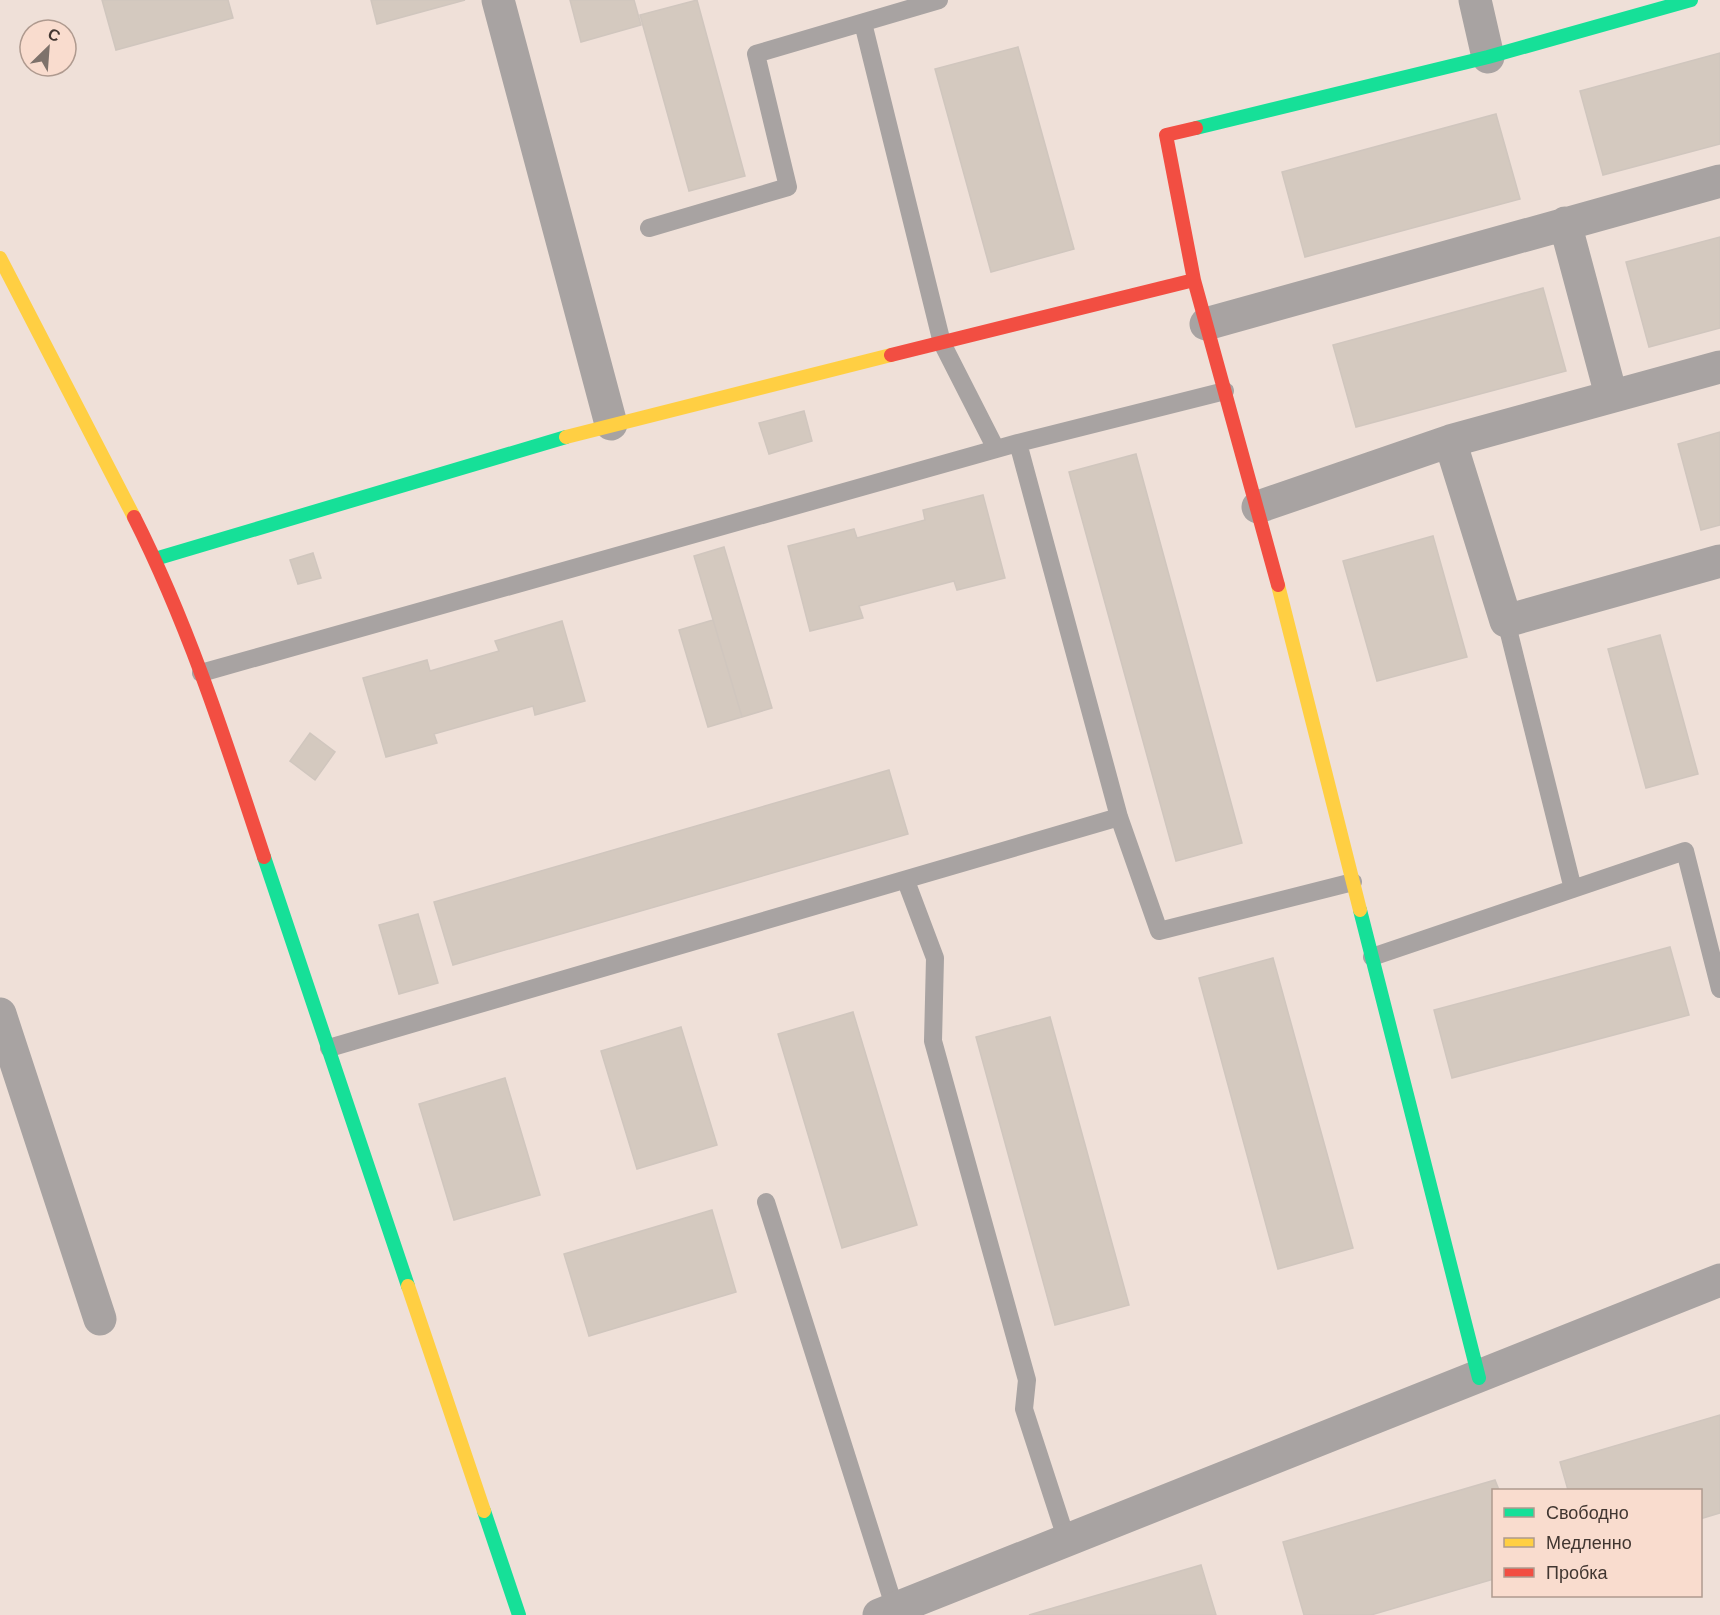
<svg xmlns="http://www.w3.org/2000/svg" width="1720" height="1615" viewBox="0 0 1720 1615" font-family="Barlow,sans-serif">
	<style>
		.building { fill: #d4c9bf; stroke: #d0c6be; stroke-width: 1.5 }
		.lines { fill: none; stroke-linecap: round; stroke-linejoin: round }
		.lane { stroke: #a8a3a2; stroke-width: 18 }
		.street { stroke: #a8a3a2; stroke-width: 33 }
		.fast { stroke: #16e098; stroke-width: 14 }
		.slow { stroke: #ffcf43; stroke-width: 14 }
		.jam { stroke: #f24e42; stroke-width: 14 }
	</style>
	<rect width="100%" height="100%" fill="#efe0d8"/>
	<!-- building -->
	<path class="building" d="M102,0H228L233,18L116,50Z
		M371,0H465L377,24Z
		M570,0H634L641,25L581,42Z
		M697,0L745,176L689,191L640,15Z
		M1018,47L1074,249L991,272L935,69Z
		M1720,53V144L1603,175L1580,91Z
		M1496,114L1520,199L1305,257L1282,172Z
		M1720,237V328L1649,347L1626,262Z
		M1543,288L1566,371L1356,427L1333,345Z
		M804,411L812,441L769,454L759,423Z
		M1720,432V525L1701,530L1678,444Z
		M1136,454L1242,843L1176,861L1069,472Z
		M983,495L1005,578L957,590L954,581L859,606L863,618L810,631L788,546L854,529L857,538L925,520L923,510Z
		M1433,536L1467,657L1377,681L1343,561Z
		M724,547L772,708L742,717L694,556Z
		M313,553L321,578L298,584L290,560Z
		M713,620L742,717L708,727L679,630Z
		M562,621L585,701L535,715L533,706L434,734L437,743L386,757L363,678L427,660L430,671L499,651L495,641Z
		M1660,635L1698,774L1646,788L1608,649Z
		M310,733L335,752L315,780L290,761Z
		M889,770L908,834L453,965L434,902Z
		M418,914L438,983L399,994L379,925Z
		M1670,947L1689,1015L1452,1078L1434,1010Z
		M1273,958L1353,1248L1278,1269L1199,978Z
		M853,1012L917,1225L842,1248L778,1034Z
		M1050,1017L1129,1305L1055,1325L976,1037Z
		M681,1027L717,1145L637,1169L601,1051Z
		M505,1078L540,1195L454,1220L419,1104Z
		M712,1210L736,1292L589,1336L564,1254Z
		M1720,1415V1513L1700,1519V1490H1568L1560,1462Z
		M1495,1480L1499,1490H1494V1579L1371,1615H1304L1283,1542Z
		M1201,1565L1216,1615H1029Z"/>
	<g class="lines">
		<!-- lane -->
		<path class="lane" d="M863,23L942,343L996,449
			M649,228L788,187L756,54L939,0
			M1018,443L1119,817L1159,931L1353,882
			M1506,621L1573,889
			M201,673L1018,443L1225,391
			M906,881L935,958L933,1041L1027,1380L1024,1409L1067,1541
			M1372,957L1685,851L1720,989
			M329,1048L1119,817
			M766,1202L895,1609"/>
		<!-- street -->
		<path class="street" d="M498,0L611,424
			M1475,0L1488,57
			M1565,223L1611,395
			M1206,324L1720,181
			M1450,441L1506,621L1720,561
			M1258,507L1450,441L1720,367
			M0,1014L100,1319
			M879,1615L1720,1280"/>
		<!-- fast -->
		<path class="fast" d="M1196,128L1488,57L1691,0
			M155,559L566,437
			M264,857L408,1286
			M1360,910L1479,1378
			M484,1511L519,1615"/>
		<!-- slow -->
		<path class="slow" d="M0,258L134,517
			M566,437L891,355
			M1278,585L1360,910
			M408,1286L484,1511"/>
		<!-- jam -->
		<path class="jam" d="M1196,128L1166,135L1194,280L1278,585
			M891,355L1194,280
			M134,517C189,626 226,742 264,857"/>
	</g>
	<!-- legend -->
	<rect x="1492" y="1489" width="210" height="108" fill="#f9dcce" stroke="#af9a8f" stroke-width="1.5"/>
	<rect x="1504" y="1508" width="30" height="9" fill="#16e098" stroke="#af9a8f" stroke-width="1.5"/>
	<text x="1546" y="1519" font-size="18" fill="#413631">Свободно</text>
	<rect x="1504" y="1538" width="30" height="9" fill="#ffcf43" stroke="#af9a8f" stroke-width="1.5"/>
	<text x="1546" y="1549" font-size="18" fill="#413631">Медленно</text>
	<rect x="1504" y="1568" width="30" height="9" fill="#f24e42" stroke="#af9a8f" stroke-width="1.5"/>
	<text x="1546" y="1579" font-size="18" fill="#413631">Пробка</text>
	<!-- north arrow -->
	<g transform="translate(48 48) rotate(25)"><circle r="28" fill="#f9dcce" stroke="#af9a8f" stroke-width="1.5"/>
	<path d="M0-4.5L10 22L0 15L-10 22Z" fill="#7e726b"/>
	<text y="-9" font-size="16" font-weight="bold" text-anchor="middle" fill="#413631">С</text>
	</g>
</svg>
